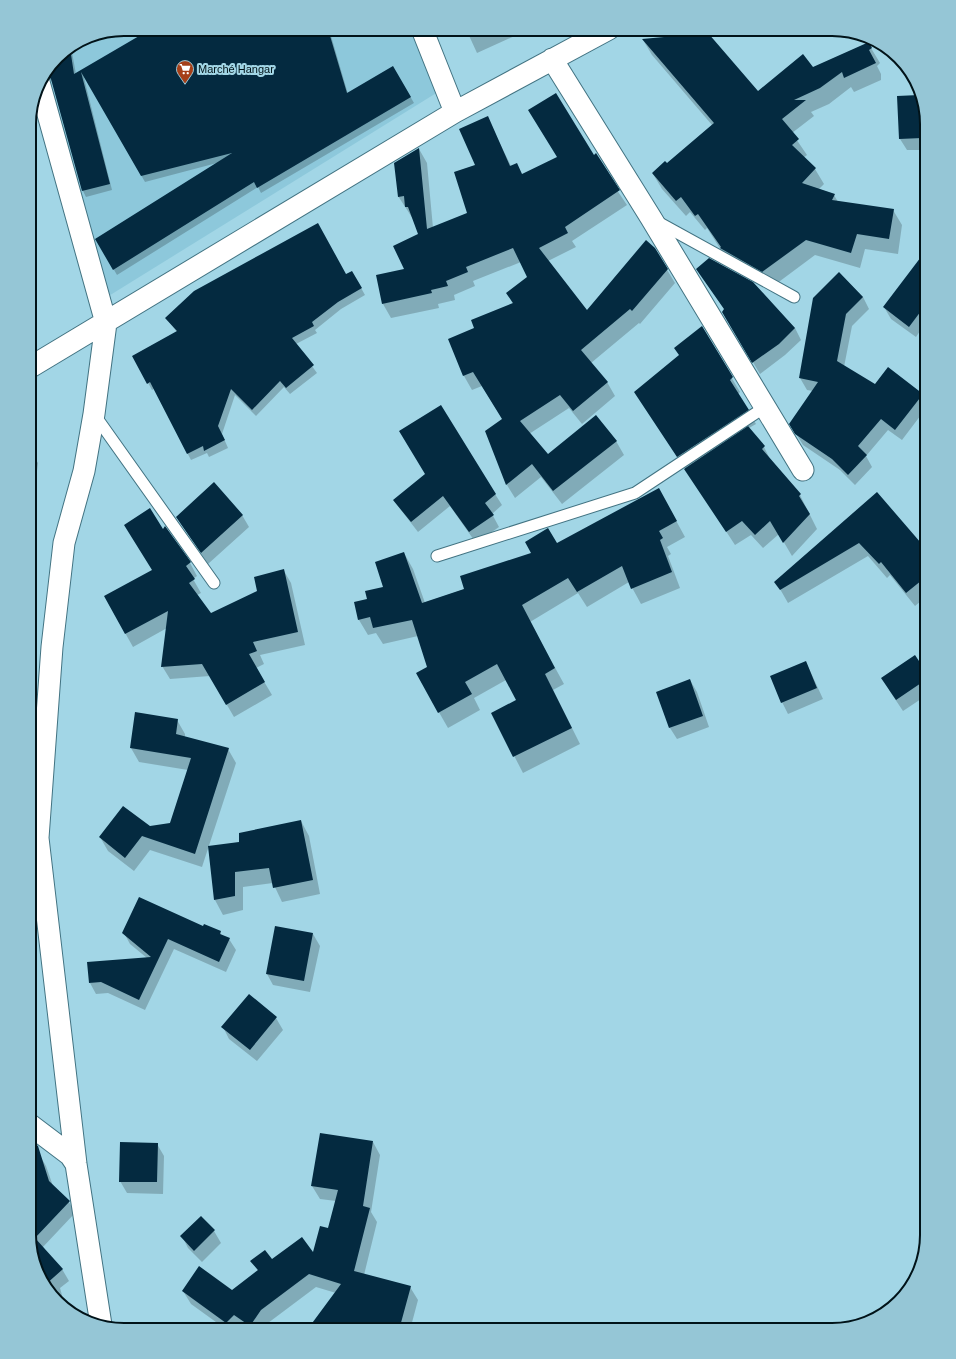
<svg xmlns="http://www.w3.org/2000/svg" width="956" height="1359" viewBox="0 0 956 1359" font-family="Helvetica,sans-serif">
	<style>
		.built { fill: #8dc8db }
		.shadow { fill: #0003 }
		.building { fill: #042a40 }
		.lines { fill: none; stroke-linecap: round; stroke-linejoin: round }
		.service-casing { stroke: #427382; stroke-width: 13 }
		.minor-casing { stroke: #427382; stroke-width: 23 }
		.service { stroke: #fff; stroke-width: 11 }
		.minor { stroke: #fff; stroke-width: 21 }
		.labels { text-anchor: middle; dominant-baseline: central; stroke-width: 4; stroke-linejoin: round; paint-order: stroke }
		.poi-label { font-size: 11px; fill: #011319; stroke: #a2d6e6; text-anchor: start }
		.rim { fill: none; stroke: #011319; stroke-width: 2 }
	</style>
	<rect width="100%" height="100%" fill="#a2d6e6"/>
	<!-- built -->
	<path class="built" d="M124,29H420L446,87L99,302L42,78L61,53L88,36Z"/>
	<!-- shadow -->
	<path class="shadow" d="M153,29H329L348,94L393,67L414,103L261,193L258,187L117,275L96,239L217,163L145,182L83,74L112,190L86,197L83,191L52,82L46,73L61,53L71,47L76,74Z
		M466,29H528V30L477,53Z
		M643,40L758,92L868,43L880,63L877,66L881,74V80L854,92L851,87L829,104L811,112L814,116L792,133L807,155L803,158L815,169L824,184L819,189L834,195L838,202L893,210L902,225L898,254L865,249L860,268L815,255L772,287L730,264L707,228L705,230L690,212L686,216L662,189L653,174L667,164L712,125L652,55Z
		M919,96L927,124V150H907L900,139L898,97Z
		M487,117L511,166L523,175L594,156L627,205L572,241L576,247L548,261L587,311L654,248L675,283L640,324L639,323L591,363L607,382L615,396L582,424L569,408L529,434L547,455L616,441L624,455L562,504L541,477L515,498L507,485L486,431L503,420L482,386L472,390L464,376L450,339L475,329L513,304L507,293L529,277L521,262L473,281L475,286L454,295L455,300L438,304L439,308L391,318L383,304L405,269L419,234L413,219L398,196L419,149L427,163L433,228L468,213Z
		M697,269L752,283L795,328L801,340L785,355L760,374L723,312L725,310Z
		M927,270V335L920,331L916,337L891,319L884,307Z
		M352,272L365,295L341,309L315,330L317,333L296,344L317,373L290,394L284,387L256,416L235,395L222,434L228,448L209,457L207,453L191,460L154,389L152,390L133,356L177,332L166,318L346,275Z
		M839,273L863,297L869,309L852,326L844,367L875,386L922,394L927,403V407L902,440L888,430L866,456L872,467L855,485L840,470L803,445L790,424L813,391L807,390L800,378L814,298Z
		M702,328L740,392L738,394L756,424L749,428L764,447L771,461L800,495L817,529L792,556L779,534L763,548L751,535L735,545L635,392L680,356Z
		M29,457L35,458L38,463L34,495L31,494L36,461H34L29,494Z
		M426,475L495,494L502,505L492,514L499,527L476,543L450,506L418,532L394,501Z
		M873,497L921,544L927,539V596L915,606L890,575L887,578L868,556L788,603L776,582Z
		M667,504L685,537L667,547L671,554L668,556L680,588L641,604L629,582L587,607L578,593L530,622L564,684L553,690L580,744L523,773L492,713L518,701L506,680L474,698L480,710L448,728L417,674L428,667L418,636L383,644L376,633L368,635L359,620L368,600L385,587L404,553L413,569L425,603L465,589L532,553Z
		M242,515L249,527L208,564L177,517Z
		M162,530L190,563L197,576L193,579L201,593L197,595L211,615L258,592L284,571L291,583L305,645L260,655L264,664L256,668L272,695L234,717L210,676L170,679L162,666L167,628L133,647L105,597L153,571Z
		M806,662L823,699L788,714L782,702Z
		M927,675V695L903,711L889,690Z
		M690,680L697,692L709,727L677,739L670,728Z
		M136,713L177,720L185,734V738L228,749L236,763L202,867L150,850L134,871L108,851L100,837L170,824L188,770L139,762L131,748Z
		M301,821L309,836L320,894L282,902L273,883L243,887V910L223,915L215,900L209,847L240,843Z
		M204,927L220,932L222,936L229,939L236,950L226,972L174,949L145,1010L108,993L96,994L90,983L147,958L130,944L124,933Z
		M276,927L313,934L320,946L310,992L273,985L267,974Z
		M29,988L31,1025H29Z
		M276,1018L283,1030L257,1061L229,1039L223,1027Z
		M29,1071L33,1079L29,1085Z
		M373,1142L380,1155L371,1212L377,1222L364,1275L410,1287L418,1300L410,1330H315L336,1293L316,1287L268,1323L263,1330H245L242,1328L240,1330H227L191,1304L183,1291H232L258,1271L252,1261H272L314,1254L328,1229L336,1201L320,1199L312,1186Z
		M157,1144L164,1156L163,1194L127,1193L120,1181Z
		M39,1154L46,1166L53,1186L69,1202L75,1213L42,1248L62,1269L69,1281L60,1288L65,1306L42,1282L29,1235Z
		M201,1217L214,1231L221,1243L202,1262L188,1248L182,1236Z"/>
	<!-- building -->
	<path class="building" d="M151,29H328L347,93L393,66L411,97L257,188L254,182L113,270L95,239L232,153L141,176L81,72L110,184L82,191L51,79L46,73L61,53L70,48L74,74Z
		M708,33L758,91L803,54L813,67L869,42L872,48L869,50L876,63L844,78L842,72L820,88L794,100H806L782,119L799,139L792,145L816,168L802,183L835,194L832,200L894,209L889,239L857,234L851,253L806,240L762,272L720,248L721,247L698,214L695,216L681,197L676,201L652,173L665,161L667,163L714,123L642,39Z
		M556,93L594,155L596,153L620,190L565,227L568,233L539,248L587,310L646,240L655,248L668,269L632,311L630,309L581,350L608,382L573,411L560,395L520,421L548,454L596,415L617,441L553,491L532,464L506,485L485,431L502,419L473,372L463,376L448,339L474,328L471,320L513,303L506,293L527,277L513,248L466,267L468,272L446,281L448,286L431,290L432,293L382,304L376,275L404,269L393,246L418,234L408,207H405L404,196L398,197L394,163L419,148L427,229L467,213L454,172L475,165L459,129L488,116L510,166L517,163L522,174L557,157L528,110Z
		M919,95L922,138L899,139L897,96Z
		M318,223L346,274L352,271L362,288L338,302L312,322L314,326L292,338L314,365L286,388L280,381L252,410L231,389L218,426L225,440L204,451L203,446L187,454L150,382L147,384L132,356L177,331L165,318L194,291Z
		M927,249V303L909,327L883,307Z
		M709,258L753,282L795,328L779,344L752,363L722,312L724,309L696,269Z
		M839,272L863,297L846,314L837,361L875,384L888,367L923,394L895,430L881,419L858,446L867,455L848,475L832,459L795,434L789,424L818,382L799,378L813,298Z
		M702,326L733,377L730,380L749,410L677,457L634,392L679,355L674,348Z
		M441,405L496,494L485,503L494,515L469,532L443,496L411,522L393,500L425,474L399,431Z
		M748,426L765,446L762,449L801,494L799,496L810,514L783,543L770,521L755,535L742,521L726,532L684,469Z
		M214,482L243,515L201,553L176,517Z
		M659,488L677,521L659,531L663,538L660,540L672,572L631,589L622,566L577,592L568,578L522,605L555,668L545,674L572,728L513,757L491,713L516,700L497,664L465,682L472,694L438,713L416,673L427,667L412,620L373,628L370,617L358,620L354,602L367,599L365,591L383,587L375,562L404,552L422,603L464,589L460,576L531,553L525,542L548,528L557,543Z
		M877,492L927,550V576L906,593L881,562L879,564L859,543L780,590L774,582Z
		M150,508L163,529L165,526L191,562L186,566L195,579L189,583L211,613L257,591L254,577L284,569L298,632L253,642L257,651L249,654L265,682L226,705L202,664L161,667L168,611L125,634L104,596L152,570L124,525Z
		M915,655L927,673V679L896,700L881,678Z
		M806,661L817,688L781,703L770,676Z
		M690,679L703,716L669,728L656,692Z
		M135,712L178,719L176,734L229,748L195,854L142,836L125,858L99,837L123,806L150,826L170,823L191,758L130,748Z
		M301,820L313,880L273,888L269,868L235,872V896L214,900L208,846L239,842V833Z
		M139,897L203,926L204,924L221,931L220,934L230,938L219,962L168,939L139,1000L101,982L89,983L87,962L151,957L122,933Z
		M275,926L313,933L304,981L266,974Z
		M249,994L277,1017L250,1050L221,1027Z
		M320,1133L373,1141L363,1206L370,1208L354,1271L411,1286L399,1330H307L341,1284L309,1274L261,1310L250,1326L234,1315L226,1323L182,1291L199,1266L232,1290L258,1270L250,1261L265,1250L272,1259L302,1237L313,1252L320,1226L328,1228L338,1190L311,1186Z
		M29,1139L38,1146L49,1181L70,1201L35,1238L63,1269L45,1285L42,1282L29,1235Z
		M120,1142L158,1143L157,1182H119Z
		M201,1216L215,1230L194,1251L180,1236Z"/>
	<g class="lines">
		<!-- service casing -->
		<g class="service-casing">
			<path id="service" d="M656,221L794,297
				M94,414L214,583
				M437,556L635,493L765,407"/>
		</g>
		<!-- minor casing -->
		<g class="minor-casing">
			<path id="minor" d="M422,29L455,112
				M552,59L651,218L803,470
				M39,82L106,323L94,414L84,471L64,543L52,647L38,838L76,1164L101,1325
				M29,368L455,112L609,29
				M29,1124L70,1155L76,1164"/>
		</g>
		<!-- service -->
		<use href="#service" class="service"/>
		<!-- minor -->
		<use href="#minor" class="minor"/>
	</g>
	<!-- icons -->
	<defs>
		<g id="supermarket-pin" transform="scale(0.9)"><path d="M0 17L-7.5 6A9.5 9.5 0 1 1 7.5 6Z" fill="#a53f18" stroke="#a2d6e6"/><path d="M-6-5.5h2.5l.6 2H6L4.5 2H-2.5L-4.4-4H-6ZM-1.5 3.2a1.3 1.3 0 1 0 .1 0ZM3 3.2a1.3 1.3 0 1 0 .1 0Z" fill="#fff"/></g>
	</defs>
	<g fill-rule="evenodd">
		<use href="#supermarket-pin" x="185" y="69"/>
	</g>
	<g class="labels">
		<!-- poi labels -->
		<g class="poi-label">
			<text x="198" y="69">Marché Hangar</text>
		</g>
	</g>
	<!-- crop -->
	<path d="M0 0H956V1359H0ZM124 36H832A88 88 0 0 1 920 124V1235A88 88 0 0 1 832 1323H124A88 88 0 0 1 36 1235V124A88 88 0 0 1 124 36Z" fill="#95c6d6" fill-rule="evenodd"/>
	<path class="rim" d="M124 36H832A88 88 0 0 1 920 124V1235A88 88 0 0 1 832 1323H124A88 88 0 0 1 36 1235V124A88 88 0 0 1 124 36Z"/>
</svg>
